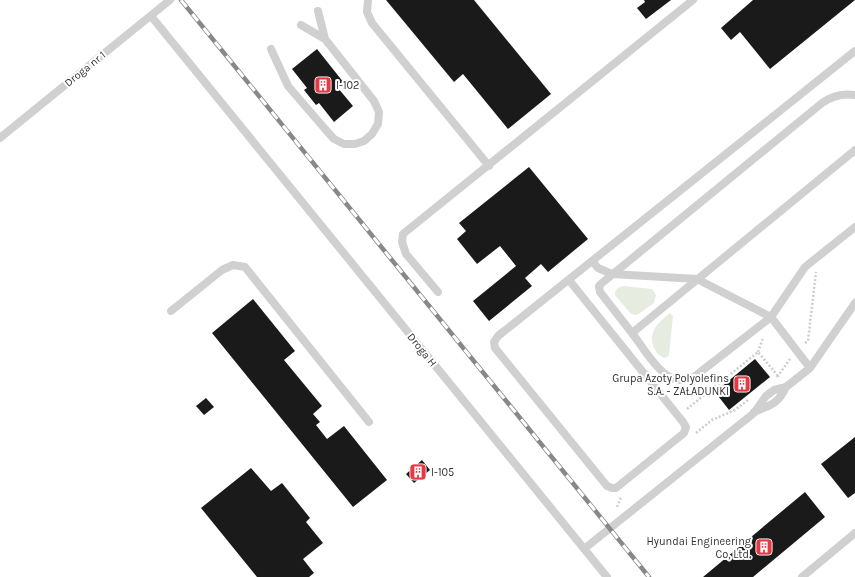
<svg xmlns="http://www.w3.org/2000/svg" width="855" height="577" viewBox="0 0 855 577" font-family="Karla,sans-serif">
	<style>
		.green { fill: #e6ecdf }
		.building { fill: #1a1a1a }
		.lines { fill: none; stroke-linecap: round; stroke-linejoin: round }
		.path { stroke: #cdcdcd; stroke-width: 2.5; stroke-dasharray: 2 2; stroke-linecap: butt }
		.service { stroke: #d0d0d0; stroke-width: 8 }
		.rail-casing { stroke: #888; stroke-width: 4.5 }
		.rail { stroke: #fff; stroke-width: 3; stroke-dasharray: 9; stroke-linecap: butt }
		.labels { text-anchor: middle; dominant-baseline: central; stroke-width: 4; stroke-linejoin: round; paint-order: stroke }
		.street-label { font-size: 11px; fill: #333; stroke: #fff }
		.poi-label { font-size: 11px; fill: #333; stroke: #fff; text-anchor: start }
	</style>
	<rect width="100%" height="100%" fill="#fff"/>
	<!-- green -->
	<path class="green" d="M624,286L652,289L656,295L654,303L637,315L631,314L615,295V292C617,288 619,287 624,286Z
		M670,313L673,316L669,355L667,357L664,358C658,355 655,351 653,345C649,330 659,322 670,313Z"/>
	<!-- building -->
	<path class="building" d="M386,0H474L551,94L508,129L463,74L454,82Z
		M644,0H671L646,19L637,8L645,2Z
		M753,0H855L770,69L740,32L731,40L721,28Z
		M317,49L344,83L338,88L353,106L334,122L319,103L316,105L304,90L307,88L292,69Z
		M529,167L588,239L548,272L541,264L525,278L532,286L489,321L473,301L516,266L500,246L477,264L457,239L466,231L459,223Z
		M253,299L295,351L284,360L322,406L313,414L320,422L316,425L327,439L344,426L387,480L353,507L212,333Z
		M755,359L770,377L729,410L715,392Z
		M206,398L214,407L204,415L196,406Z
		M855,437V493L848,498L821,464Z
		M422,460L430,470L414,483L406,474Z
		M251,468L271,491L282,483L310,518L306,522L323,543L303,559L314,573L309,577H257L201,508Z
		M805,492L825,517L753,577H703Z"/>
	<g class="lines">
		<!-- path -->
		<path class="path" d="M805,343L808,341L816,272
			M758,352L763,338
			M778,377V376L790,359
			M687,409L758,352L778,376L776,377
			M696,433L712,420L735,410L749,399
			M617,507L621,497"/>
		<!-- service -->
		<path class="service" d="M368,0L367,12L372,23L489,166
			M318,11L325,39
			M151,16L607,577
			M271,49L288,86L325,129L334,139L344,144H355L364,141L372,134L378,124L379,112L374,101L325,39L301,25
			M0,138L170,0
			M592,261L598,268L612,274L697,279L771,317L805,267L855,227
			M569,280L683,422L686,427L684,433L616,488H612L607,486L495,348L494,342L498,336L855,51
			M438,292L406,254L402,242L403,234L693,0
			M171,311L222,270L233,265L245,267L369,422
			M632,333L600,292L599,286L602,283L822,103C832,96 842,93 855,95
			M810,368L855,303
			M754,412C771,405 778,404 786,387
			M584,549L754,413L766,396L774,390L786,387L810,368L771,317L694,377C691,378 686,380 682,380C662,382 643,347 632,333L855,150
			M802,577L855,533"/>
		<!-- rail casing -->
		<g class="rail-casing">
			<path id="rail" d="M181,0L649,577"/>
		</g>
		<!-- rail -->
		<use href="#rail" class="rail"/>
	</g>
	<!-- icons -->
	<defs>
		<g id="building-square" transform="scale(0.9)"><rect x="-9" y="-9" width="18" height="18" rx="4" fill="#e63946" stroke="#fff"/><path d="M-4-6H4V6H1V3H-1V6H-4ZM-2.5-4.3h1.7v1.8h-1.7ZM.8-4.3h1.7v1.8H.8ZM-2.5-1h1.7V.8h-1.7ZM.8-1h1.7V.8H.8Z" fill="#fff"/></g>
	</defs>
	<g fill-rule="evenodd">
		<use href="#building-square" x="323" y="85"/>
		<use href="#building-square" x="742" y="384"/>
		<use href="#building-square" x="418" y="472"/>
		<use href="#building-square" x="764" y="547"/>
	</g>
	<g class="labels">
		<!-- street labels -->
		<g class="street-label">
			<text transform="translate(85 69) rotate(-39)">Droga nr 1</text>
			<text transform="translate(422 350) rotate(51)">Droga H</text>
		</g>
		<!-- poi labels -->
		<g class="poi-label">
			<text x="336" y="85">I-102</text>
			<text x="729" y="378" text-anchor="end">Grupa Azoty Polyolefins<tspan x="729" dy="13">S.A. - ZAŁADUNKI</tspan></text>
			<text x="431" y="472">I-105</text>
			<text x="751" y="541" text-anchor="end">Hyundai Engineering<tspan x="751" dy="13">Co, Ltd.</tspan></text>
		</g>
	</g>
</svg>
